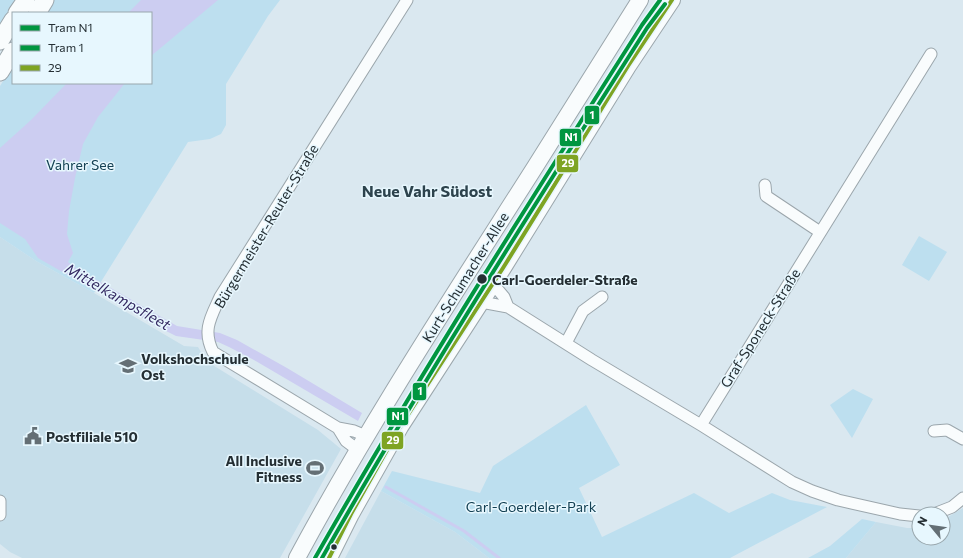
<svg xmlns="http://www.w3.org/2000/svg" width="963" height="558" viewBox="0 0 963 558" font-family="Commissioner,sans-serif">
	<style>
		.built { fill: #c6deea }
		.green { fill: #bddfef }
		.water { fill: #cccdf1 }
		.lines { fill: none; stroke-linecap: round; stroke-linejoin: round }
		.stream { stroke: #cccdf1; stroke-width: 3 }
		.street-casing { stroke: #9ba6ac; stroke-width: 13 }
		.secondary-casing { stroke: #9ba6ac; stroke-width: 18 }
		.primary-casing { stroke: #9ba6ac; stroke-width: 19 }
		.street { stroke: #f9fcfd; stroke-width: 11 }
		.secondary { stroke: #f9fcfd; stroke-width: 16 }
		.primary { stroke: #f9fcfd; stroke-width: 17 }
		.bus-1-casing { stroke: #e7f7fe; stroke-width: 7 }
		.bus-1 { stroke: #7ea423; stroke-width: 4 }
		.tram-1-casing { stroke: #e7f7fe; stroke-width: 7 }
		.tram-2-casing { stroke: #e7f7fe; stroke-width: 7 }
		.tram-1 { stroke: #009640; stroke-width: 4 }
		.tram-2 { stroke: #009640; stroke-width: 4 }
		.stop-dot { fill: #242e33; stroke: #e7f7fe; stroke-width: 1.5 }
		.labels { text-anchor: middle; dominant-baseline: central; stroke-width: 3; stroke-linejoin: round; paint-order: stroke }
		.park-label { font-size: 14px; fill: #144154; stroke: #e7f7fe }
		.street-label { font-size: 14px; fill: #242e33; stroke: #e7f7fe }
		.stop-label { font-size: 14px; font-weight: bold; fill: #242e33; stroke: #e7f7fe; text-anchor: start }
		.poi-label { font-size: 14px; font-weight: bold; fill: #242e33; stroke: #e7f7fe; text-anchor: start }
		.water-label { font-size: 15px; font-style: italic; fill: #352a63; stroke: #e7f7fe }
		.quarter-label { font-size: 16px; font-weight: bold; fill: #2d434d; stroke: #e7f7fe }
		.line-badge { stroke: #e7f7fe; stroke-width: 1.5 }
		.badge-label { font-size: 11px; text-anchor: middle; font-weight: bold; fill: #fff }
	</style>
	<rect width="100%" height="100%" fill="#dae8f0"/>
	<!-- built -->
	<path class="built" d="M0,237L36,261L94,293L184,346L198,347L204,357L211,364L318,430L341,449L280,558H22L10,552L0,544Z
		M381,491L455,532L489,558H345Z
		M963,508V558H846L876,522L907,528H919V538H943V520Z"/>
	<!-- green -->
	<path class="green" d="M0,0H16L0,24Z
		M54,0H280L268,16L226,84V125L221,134L210,139L188,142L94,293L36,261L0,237V86L13,65V83H151V13H46Z
		M919,236L947,252L929,281L902,265Z
		M853,389L873,399L852,438L830,405Z
		M586,405L620,465L579,488L602,537L694,493L729,513L772,493L790,500L827,507L730,558H489L455,532L381,491L392,471L480,493L493,466Z
		M862,519L876,522L846,558H808L830,546Z"/>
	<!-- water -->
	<path class="water" d="M141,0H218L151,56V13H128Z
		M67,83H125L98,117L83,144L75,178L69,211L67,234L73,253L68,262L76,268L177,326L220,333L237,340L287,368L362,413L358,421L254,360L229,347L218,342L176,336L162,329L38,258L25,239L0,223V148L31,120Z"/>
	<g class="lines">
		<!-- stream -->
		<path class="stream" d="M386,487L464,531L499,558"/>
		<!-- street casing -->
		<g class="street-casing">
			<path id="street" d="M765,185L766,196L820,232
				M493,284L504,297L508,307
				M481,302L508,307L592,360L701,425L792,482L812,491L838,500L900,514L919,516
				M566,343L583,311L602,297
				M701,425L931,54
				M338,428L346,441L358,450
				M934,431L947,430L963,439
				M366,436L354,431L338,428L213,352C202,330 211,317 220,297L407,0
				M0,501V515
				M934,514L952,507L963,498"/>
		</g>
		<!-- secondary casing -->
		<g class="secondary-casing">
			<path id="secondary" d="M297,558C369,424 453,296 535,167C570,112 605,56 640,0
				M329,558L351,514L400,427L503,268L628,66L672,0"/>
		</g>
		<!-- primary casing -->
		<g class="primary-casing">
			<path id="primary" d="M17,13L26,0
				M37,13L45,0
				M0,41L13,20
				M0,72L13,51"/>
		</g>
		<!-- street -->
		<use href="#street" class="street"/>
		<!-- secondary -->
		<use href="#secondary" class="secondary"/>
		<!-- primary -->
		<use href="#primary" class="primary"/>
		<!-- bus-1 casing -->
		<g class="bus-1-casing">
			<path id="bus-1" d="M329,558L351,514L400,427L503,268L628,66L672,0"/>
		</g>
		<!-- bus-1 -->
		<use href="#bus-1" class="bus-1"/>
		<!-- tram-1 casing -->
		<g class="tram-1-casing">
			<path id="tram-1" d="M315,558C418,377 530,201 642,25L660,0"/>
		</g>
		<!-- tram-2 casing -->
		<g class="tram-2-casing">
			<path id="tram-2" d="M322,558C424,378 536,203 647,28L665,4"/>
		</g>
		<!-- tram-1 -->
		<use href="#tram-1" class="tram-1"/>
		<!-- tram-2 -->
		<use href="#tram-2" class="tram-2"/>
	</g>
	<!-- icons -->
	<defs>
		<g id="university-bare" transform="scale(1.38)"><path d="M0-5L7-2L0 1L-7-2ZM-4 1L0 2.5L4 1V4Q0 6-4 4Z" fill="#646f75" stroke="#e7f7fe" stroke-width="2.5" paint-order="stroke"/></g>
		<g id="civic-bare" transform="scale(1.38)"><path d="M-.6-6.5H3V-4.5H.6V-3L4-1V1h2V6H-6V1h2V-1L-.6-3ZM-1.2 2.5V6h2.4V2.5Z" fill="#646f75" stroke="#e7f7fe" stroke-width="2.5" paint-order="stroke"/></g>
		<g id="stadium-bare" transform="scale(1.38)"><path d="M0-5a6.5 5 0 1 0 0 10a6.5 5 0 1 0 0-10ZM-3.5-1.8h7v3.6h-7Z" fill="#646f75" stroke="#e7f7fe" stroke-width="2.5" paint-order="stroke"/></g>
	</defs>
	<g fill-rule="evenodd">
		<use href="#university-bare" x="128" y="366"/>
		<use href="#civic-bare" x="33" y="436"/>
		<use href="#stadium-bare" x="315" y="468"/>
	</g>
	<!-- markers -->
	<g class="stop-dot">
		<circle cx="482" cy="279" r="5.5"/>
		<circle cx="334" cy="547" r="3.5"/>
	</g>
	<g class="labels">
		<!-- park labels -->
		<g class="park-label">
			<text x="80" y="164">Vahrer See</text>
			<text x="531" y="506">Carl-Goerdeler-Park</text>
		</g>
		<!-- street labels -->
		<g class="street-label">
			<text transform="translate(266 226) rotate(-59)">Bürgermeister-Reuter-Straße</text>
			<text transform="translate(465 277) rotate(-58)">Kurt-Schumacher-Allee</text>
			<text transform="translate(760 328) rotate(-58)">Graf-Sponeck-Straße</text>
		</g>
		<!-- stop labels -->
		<g class="stop-label">
			<text x="492" y="279">Carl-Goerdeler-Straße</text>
		</g>
		<!-- poi labels -->
		<g class="poi-label">
			<text x="141" y="358">Volkshochschule<tspan x="141" dy="16">Ost</tspan></text>
			<text x="46" y="436">Postfiliale 510</text>
			<text x="302" y="460" text-anchor="end">All Inclusive<tspan x="302" dy="16">Fitness</tspan></text>
		</g>
		<!-- water labels -->
		<g class="water-label">
			<text transform="translate(118 296) rotate(30)">Mittelkampsfleet</text>
		</g>
		<!-- quarter labels -->
		<g class="quarter-label">
			<text x="427" y="190">Neue Vahr Südost</text>
		</g>
	</g>
	<g class="line-badge">
		<rect x="584" y="105" width="16" height="20" rx="4" fill="#009640"/>
		<rect x="559" y="128" width="23" height="19" rx="4" fill="#009640"/>
		<rect x="556" y="154" width="23" height="19" rx="4" fill="#7ea423"/>
		<rect x="412" y="382" width="15" height="19" rx="4" fill="#009640"/>
		<rect x="386" y="407" width="23" height="19" rx="4" fill="#009640"/>
		<rect x="381" y="431" width="23" height="19" rx="4" fill="#7ea423"/>
	</g>
	<g class="badge-label">
		<text x="592" y="119">1</text>
		<text x="571" y="141">N1</text>
		<text x="568" y="167">29</text>
		<text x="420" y="395">1</text>
		<text x="398" y="420">N1</text>
		<text x="393" y="444">29</text>
	</g>
	<!-- legend -->
	<rect x="12" y="12" width="140" height="72" fill="#e7f7fe" stroke="#99a7ad"/>
	<rect x="20" y="25" width="20" height="6" fill="#009640" stroke="#99a7ad"/>
	<text x="48" y="32" font-size="12" fill="#242e33">Tram N1</text>
	<rect x="20" y="45" width="20" height="6" fill="#009640" stroke="#99a7ad"/>
	<text x="48" y="52" font-size="12" fill="#242e33">Tram 1</text>
	<rect x="20" y="65" width="20" height="6" fill="#7ea423" stroke="#99a7ad"/>
	<text x="48" y="72" font-size="12" fill="#242e33">29</text>
	<!-- north arrow -->
	<g transform="translate(931 526) rotate(299)"><circle r="19" fill="#e7f7fe" stroke="#99a7ad"/>
	<path d="M0-3L7 15L0 10L-7 15Z" fill="#646f75"/>
	<text y="-6" font-size="11" font-weight="bold" text-anchor="middle" fill="#242e33">N</text>
	</g>
</svg>
